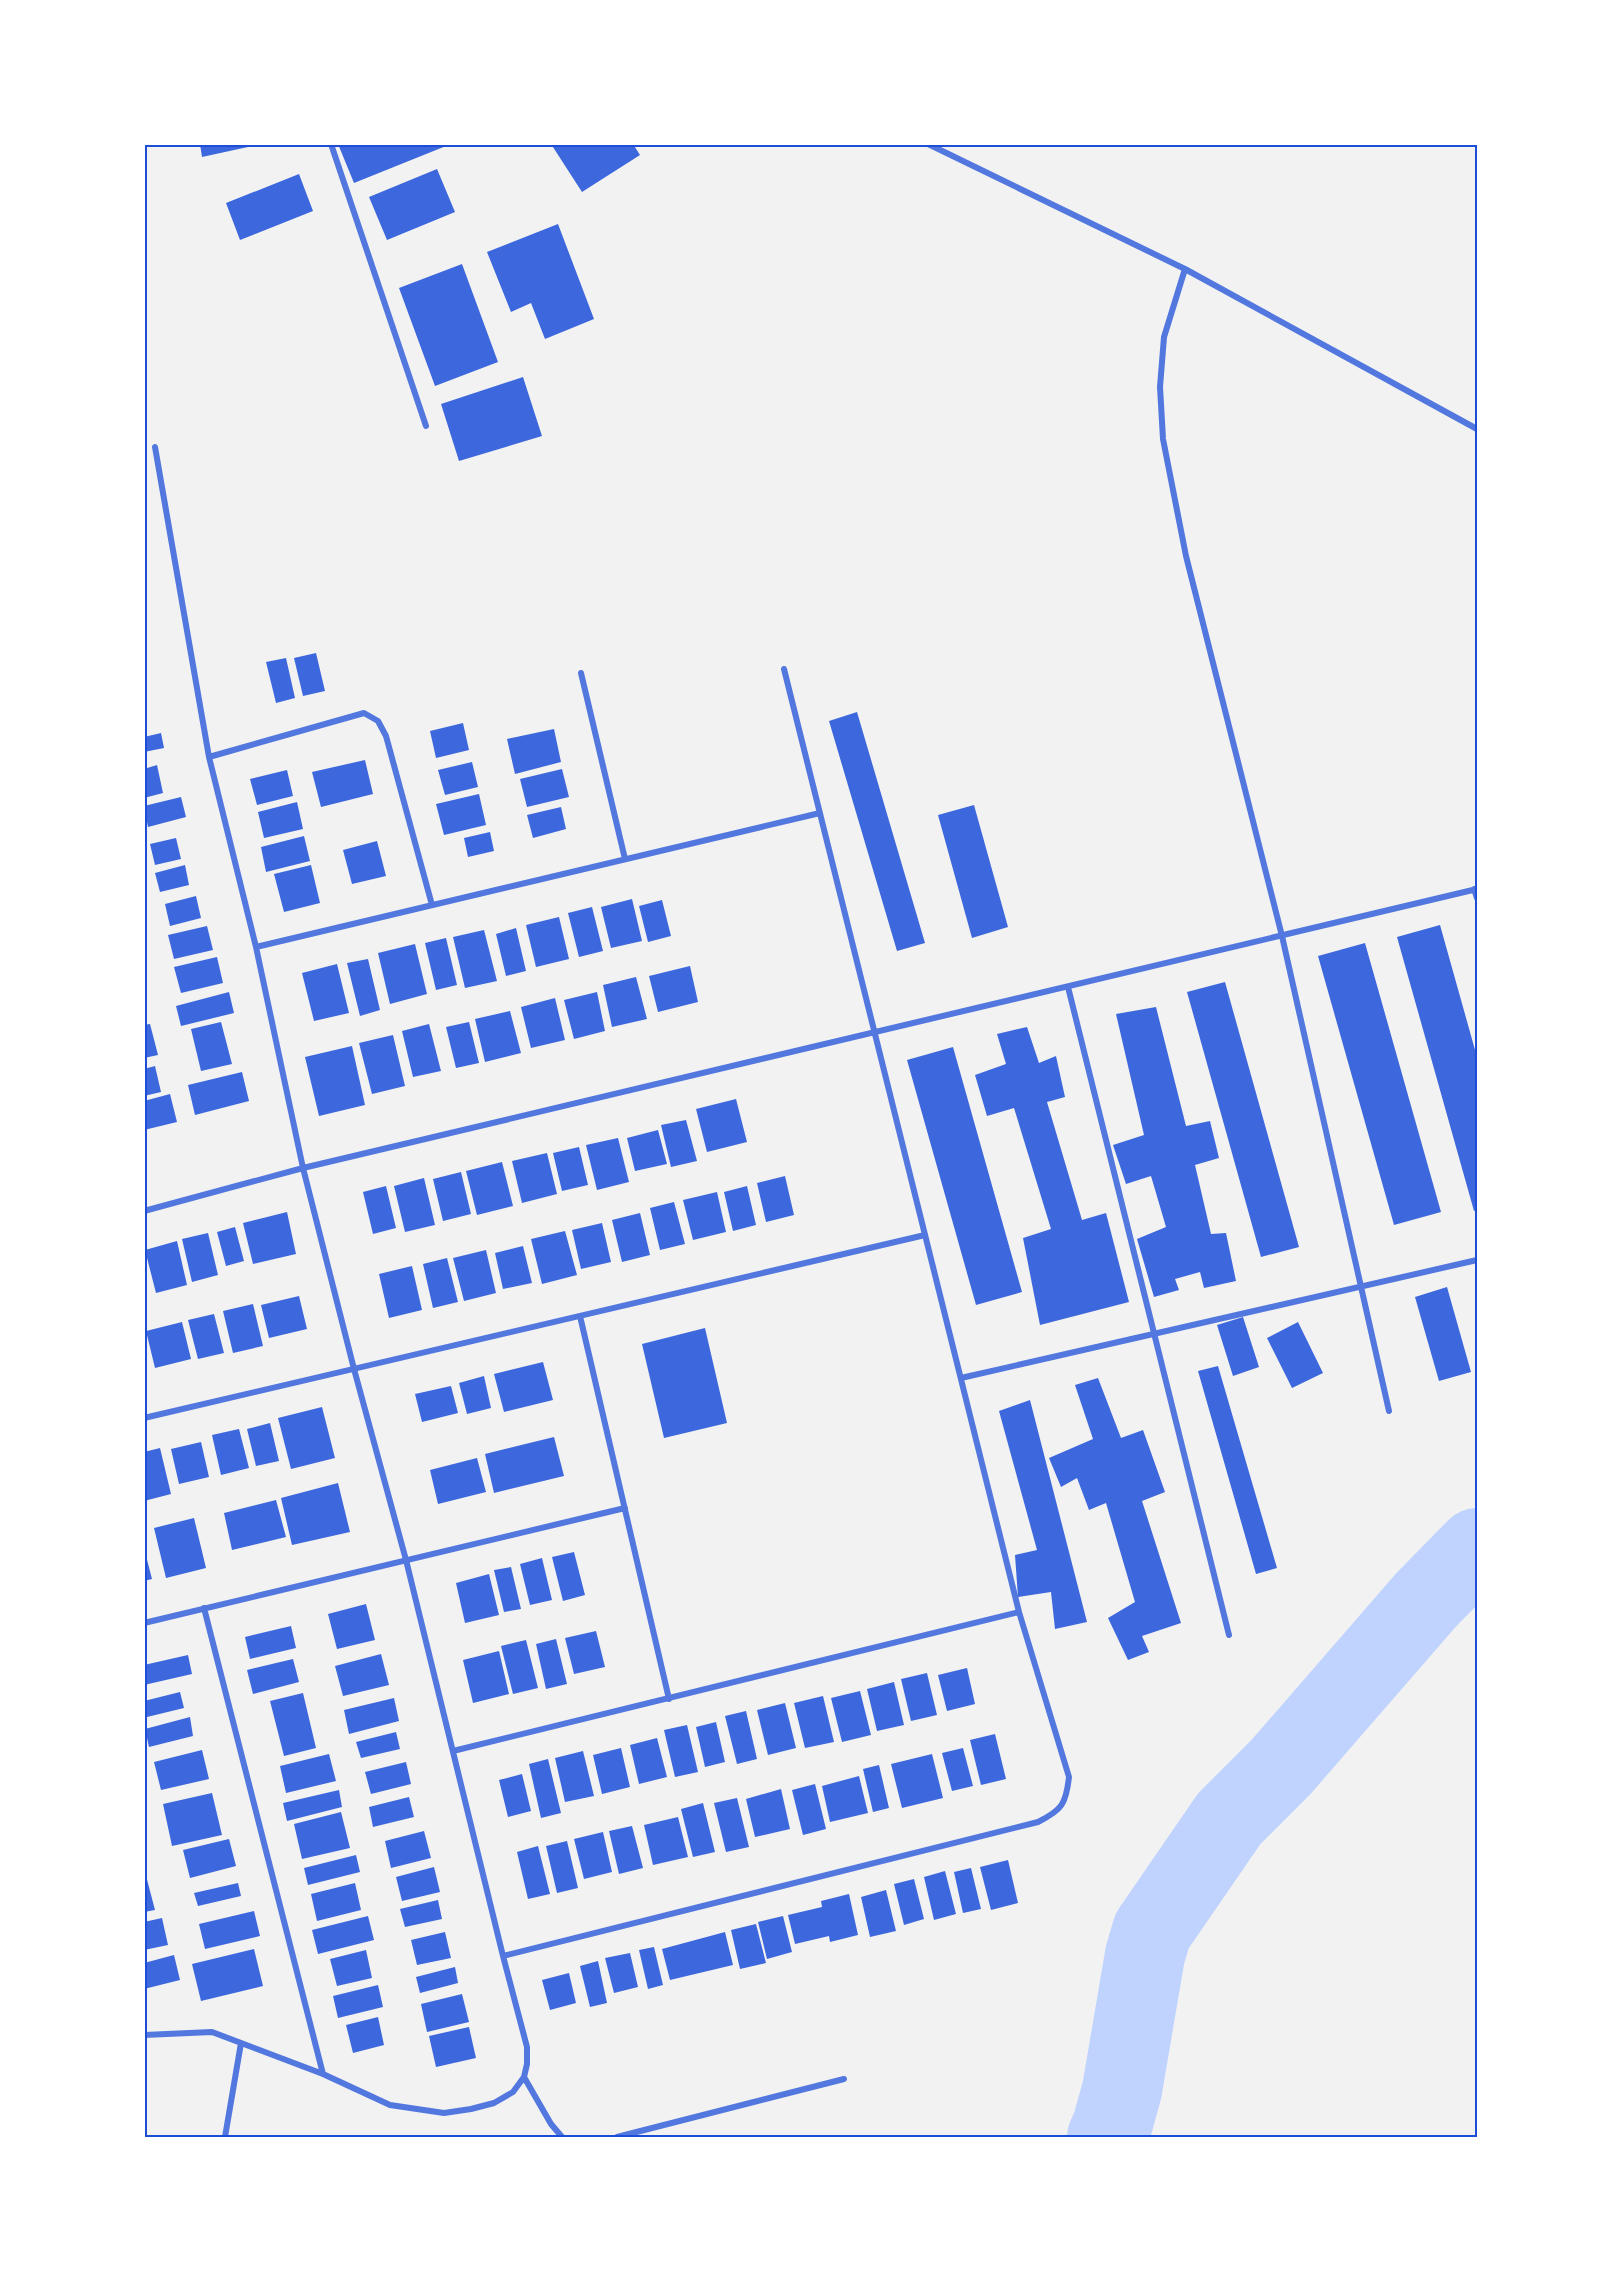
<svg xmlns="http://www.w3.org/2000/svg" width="1621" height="2281" viewBox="0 0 1621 2281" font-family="Inter,sans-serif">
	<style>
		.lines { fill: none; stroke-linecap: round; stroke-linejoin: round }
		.river { stroke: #bfd3fe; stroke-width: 80 }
		.building { fill: #3d67dc }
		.minor { stroke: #5277de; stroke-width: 6 }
		.neatline { fill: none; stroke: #1d4ed8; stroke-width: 2 }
	</style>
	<rect width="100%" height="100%" fill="#f2f2f2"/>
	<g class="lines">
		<!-- river -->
		<path class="river" d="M1107,2137L1112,2126L1122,2090L1145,1955L1152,1931L1229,1819L1281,1767L1426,1600L1477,1548"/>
	</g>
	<!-- building -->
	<path class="building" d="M200,144H257V145L202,157Z
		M338,144H451L354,183Z
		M551,144H633L640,155L582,192Z
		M437,169L455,212L387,240L369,197Z
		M299,174L313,211L240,240L226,203Z
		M558,224L594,319L545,339L531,303L511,312L487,252Z
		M462,264L498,362L435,386L399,288Z
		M523,377L542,436L459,461L441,404Z
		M316,653L325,691L303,696L294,658Z
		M286,658L295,698L276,703L266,662Z
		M857,712L925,943L897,951L829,721Z
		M463,723L469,750L436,758L430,731Z
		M554,729L561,762L515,774L507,739Z
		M161,733L164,748L144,752V737Z
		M365,760L373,794L321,807L312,772Z
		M472,762L478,787L445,795L438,770Z
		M157,765L163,793L144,798V769Z
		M562,769L569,797L527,807L520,779Z
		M287,770L293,796L257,805L250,779Z
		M479,794L486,825L444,835L436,804Z
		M181,797L186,817L148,827L144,806Z
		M297,802L303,829L264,838L258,812Z
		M974,805L1008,927L972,938L938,815Z
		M561,807L566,829L533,838L527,815Z
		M490,832L494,851L468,857L464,838Z
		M304,836L310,861L266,872L261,847Z
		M176,838L181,859L155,865L150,844Z
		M377,841L386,876L352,884L343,850Z
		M185,865L189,885L160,892L155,873Z
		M311,865L320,903L284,912L274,874Z
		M196,896L201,918L170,926L165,904Z
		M632,899L642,941L611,948L601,907Z
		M662,900L671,936L648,942L639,906Z
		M592,907L603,951L579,957L568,913Z
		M559,917L569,959L536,967L526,925Z
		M1440,925L1477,1057V1210L1474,1211L1397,937Z
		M207,926L213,950L174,959L168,935Z
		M516,928L526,971L506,976L496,934Z
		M484,930L497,981L465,988L453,937Z
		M446,938L457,985L436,990L425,943Z
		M1365,943L1441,1212L1394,1225L1318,956Z
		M415,944L427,994L390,1004L378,953Z
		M217,957L223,983L181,993L174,967Z
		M368,959L380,1010L360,1016L347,963Z
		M337,964L349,1013L314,1021L302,973Z
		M690,966L698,1002L658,1012L649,976Z
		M636,977L647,1019L612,1027L603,985Z
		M1225,982L1299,1247L1261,1257L1187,992Z
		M229,992L234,1013L181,1026L176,1006Z
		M597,992L605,1031L574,1039L564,1000Z
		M555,998L565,1040L531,1048L521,1007Z
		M1156,1007L1186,1126L1210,1121L1219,1158L1195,1165L1211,1234L1226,1233L1236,1281L1204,1288L1200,1272L1175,1279L1179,1290L1154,1297L1137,1239L1166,1227L1151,1176L1126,1184L1113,1145L1144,1135L1116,1014Z
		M510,1011L521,1053L485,1062L475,1019Z
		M221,1022L232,1064L201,1071L191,1029Z
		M469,1022L479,1063L456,1068L446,1027Z
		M150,1024L158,1055L144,1058V1025Z
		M429,1024L441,1071L413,1077L402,1031Z
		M1027,1027L1039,1063L1056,1056L1065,1097L1047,1102L1082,1220L1106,1213L1129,1302L1040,1325L1023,1238L1051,1229L1014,1108L987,1116L975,1075L1006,1064L997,1034Z
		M393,1035L405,1086L372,1094L359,1043Z
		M352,1046L365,1105L319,1116L305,1057Z
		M953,1047L1022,1292L976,1305L907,1060Z
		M155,1066L161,1092L144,1096V1069Z
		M242,1072L249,1101L195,1115L188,1085Z
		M170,1094L177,1122L144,1130V1101Z
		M736,1099L747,1142L707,1152L696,1109Z
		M686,1120L697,1161L671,1167L661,1125Z
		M658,1130L667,1164L635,1171L627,1138Z
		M618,1138L629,1182L597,1190L586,1145Z
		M579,1147L588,1185L562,1191L553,1153Z
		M547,1153L557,1194L522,1203L512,1161Z
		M502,1162L513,1206L477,1215L466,1171Z
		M461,1172L471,1214L443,1221L433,1179Z
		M785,1176L794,1215L766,1222L757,1183Z
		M424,1178L435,1225L405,1232L394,1186Z
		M386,1186L396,1228L373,1234L363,1192Z
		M747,1186L756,1225L733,1231L724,1192Z
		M717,1192L726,1232L693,1240L683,1200Z
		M674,1202L685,1244L660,1250L650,1208Z
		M287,1212L296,1254L253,1264L243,1223Z
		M640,1213L650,1255L622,1262L612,1220Z
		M602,1223L611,1262L581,1269L572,1230Z
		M235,1227L244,1261L226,1266L217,1232Z
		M565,1231L577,1275L542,1284L531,1239Z
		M208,1233L218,1275L192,1282L182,1239Z
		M177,1241L187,1285L156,1293L145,1250Z
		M523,1246L532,1283L503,1289L495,1253Z
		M486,1250L496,1293L464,1301L453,1258Z
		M447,1258L458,1302L433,1308L423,1264Z
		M412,1266L422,1310L389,1318L379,1274Z
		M1447,1287L1471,1372L1439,1381L1415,1297Z
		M299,1296L307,1329L269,1338L261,1305Z
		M253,1304L263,1346L233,1353L223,1311Z
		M214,1314L224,1353L198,1359L188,1320Z
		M1243,1317L1259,1367L1233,1376L1217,1325Z
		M182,1322L191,1359L155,1368L146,1331Z
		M1298,1322L1323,1373L1292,1388L1267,1338Z
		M705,1328L727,1423L664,1438L642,1344Z
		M543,1362L553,1400L504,1412L494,1374Z
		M1218,1366L1277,1568L1256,1574L1198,1371Z
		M484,1376L491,1408L467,1414L459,1383Z
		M1098,1378L1121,1438L1143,1430L1165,1492L1142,1501L1181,1623L1142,1636L1149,1652L1128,1660L1108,1618L1135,1602L1106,1503L1089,1510L1077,1478L1061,1487L1049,1458L1093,1439L1075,1385Z
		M451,1386L458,1413L422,1422L415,1394Z
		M1030,1400L1087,1622L1055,1629L1051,1592L1018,1597L1015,1555L1037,1550L999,1411Z
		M322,1407L335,1458L291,1469L278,1418Z
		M270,1423L279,1461L256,1466L247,1429Z
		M239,1429L249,1468L221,1475L212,1435Z
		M554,1437L564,1476L494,1493L485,1454Z
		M201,1442L209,1477L179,1484L171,1449Z
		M160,1448L171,1494L144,1501V1452Z
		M477,1458L486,1492L438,1504L430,1470Z
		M338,1483L350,1532L292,1545L281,1498Z
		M276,1500L286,1537L232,1550L224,1513Z
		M194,1518L206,1568L166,1578L154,1528Z
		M144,1548L152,1579L144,1581Z
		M574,1552L585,1595L563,1601L552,1557Z
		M542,1558L552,1600L530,1605L520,1564Z
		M511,1567L521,1609L504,1612L494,1570Z
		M489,1574L499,1615L465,1623L456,1583Z
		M366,1604L375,1640L337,1649L328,1614Z
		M291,1626L296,1648L250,1659L245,1637Z
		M596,1631L605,1667L574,1674L565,1638Z
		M556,1639L567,1684L546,1689L536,1644Z
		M526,1640L538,1688L513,1694L501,1646Z
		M499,1651L509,1694L473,1703L463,1660Z
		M381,1654L389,1685L343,1696L335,1666Z
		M188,1655L192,1674L144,1685V1665Z
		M293,1659L299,1682L253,1694L247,1670Z
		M967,1668L975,1704L947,1711L938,1675Z
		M927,1673L937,1715L911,1721L901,1679Z
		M894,1682L904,1725L877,1731L867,1689Z
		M860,1691L871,1735L842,1742L831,1698Z
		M180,1692L184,1708L147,1717L144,1701Z
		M303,1693L316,1748L284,1756L270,1701Z
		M823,1696L834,1742L805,1748L794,1703Z
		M394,1698L399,1721L349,1734L344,1710Z
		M785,1703L796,1748L768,1755L757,1710Z
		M746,1711L757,1759L737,1764L725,1716Z
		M190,1717L193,1736L149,1747L145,1729Z
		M716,1722L725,1762L705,1767L696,1727Z
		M687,1725L698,1772L675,1777L664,1730Z
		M396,1732L400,1749L361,1758L356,1742Z
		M995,1734L1006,1779L981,1785L970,1740Z
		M657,1738L667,1777L639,1784L630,1745Z
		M621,1748L630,1787L602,1794L593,1755Z
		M963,1748L973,1786L952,1791L942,1753Z
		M202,1750L209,1779L161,1790L154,1762Z
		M583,1751L594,1796L565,1802L555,1758Z
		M329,1754L336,1781L286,1793L280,1766Z
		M932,1754L943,1798L902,1808L891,1764Z
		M548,1759L561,1813L541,1818L529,1764Z
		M406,1762L411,1784L371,1794L365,1772Z
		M879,1765L889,1808L873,1812L863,1769Z
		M522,1774L531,1811L508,1817L499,1780Z
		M859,1776L868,1813L830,1822L822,1786Z
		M815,1784L826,1829L803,1835L792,1790Z
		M781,1789L790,1829L755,1837L746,1799Z
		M339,1790L342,1807L287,1821L283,1803Z
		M212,1793L222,1835L172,1846L163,1804Z
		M409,1797L414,1817L373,1827L369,1807Z
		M737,1798L749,1847L726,1852L714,1803Z
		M703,1803L715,1852L693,1857L681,1809Z
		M341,1812L350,1848L302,1859L294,1824Z
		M678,1817L688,1857L653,1865L644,1825Z
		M632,1826L643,1868L619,1874L609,1831Z
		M424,1831L431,1858L391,1868L385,1841Z
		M603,1832L612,1872L584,1879L574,1839Z
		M229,1839L236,1866L190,1878L183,1850Z
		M567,1841L578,1888L557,1893L546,1846Z
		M538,1846L550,1894L528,1899L517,1852Z
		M356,1855L360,1872L308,1885L304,1868Z
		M1008,1860L1018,1903L991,1910L980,1867Z
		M434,1867L440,1892L402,1901L396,1877Z
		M144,1868L155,1910L144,1912Z
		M971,1868L981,1909L963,1913L954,1872Z
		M945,1871L956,1914L934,1920L924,1877Z
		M914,1879L924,1919L904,1925L894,1884Z
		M238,1883L241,1896L198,1906L194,1893Z
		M355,1883L361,1910L317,1921L311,1894Z
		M886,1890L896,1931L870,1937L861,1897Z
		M849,1894L858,1935L830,1942L829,1936L795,1944L788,1915L822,1907L821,1901Z
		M438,1900L442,1919L405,1927L400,1909Z
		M254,1911L260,1936L205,1949L199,1924Z
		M368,1916L374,1940L318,1954L312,1930Z
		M783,1916L792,1952L767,1959L758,1922Z
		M162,1918L168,1945L144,1950V1922Z
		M756,1924L766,1963L740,1969L731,1930Z
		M445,1932L451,1958L417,1965L411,1940Z
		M725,1932L733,1965L670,1980L662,1949Z
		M654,1947L663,1985L648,1989L639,1950Z
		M254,1949L263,1986L201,2001L192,1964Z
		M366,1950L372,1978L337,1986L330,1959Z
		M630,1953L638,1987L614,1993L605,1958Z
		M174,1955L180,1980L144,1989V1963Z
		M598,1961L607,2003L590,2007L580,1966Z
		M455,1967L458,1983L420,1993L416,1977Z
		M569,1973L576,2003L550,2010L542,1980Z
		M378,1985L383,2007L338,2018L333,1996Z
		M462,1994L469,2022L427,2032L421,2004Z
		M378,2017L384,2045L353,2053L346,2025Z
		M469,2027L476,2058L436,2067L429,2036Z"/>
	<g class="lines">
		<!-- minor -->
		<path class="minor" d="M331,144L426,426
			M928,144L1185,269L1477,429
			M1185,269L1164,337L1160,387L1163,439L1186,556L1282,936L1389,1411
			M581,673L625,859
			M209,757L364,713L378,721L386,736L432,905
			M1474,889L1477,898
			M256,947L820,813
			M1068,987L1229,1635
			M144,1211L303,1168L1477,889
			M580,1316L669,1699
			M961,1378L1477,1260
			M144,1418L925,1235
			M204,1608L323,2074
			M144,1623L625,1508
			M453,1751L1019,1612
			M503,1956L1038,1822C1062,1810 1066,1804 1069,1777L1019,1612L784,669
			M144,2035L212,2032L323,2074L390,2105L444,2113L471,2109L494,2103L513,2092L524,2077L527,2064V2047L503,1956L406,1560L354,1369L303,1168L256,947L209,757L155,447
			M524,2077L551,2124L562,2137
			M225,2137L241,2043
			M617,2137L844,2079"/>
	</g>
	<!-- border -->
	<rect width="1621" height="2281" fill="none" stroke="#ffffff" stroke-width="291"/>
	<rect x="146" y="146" width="1330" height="1990" class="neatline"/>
</svg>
